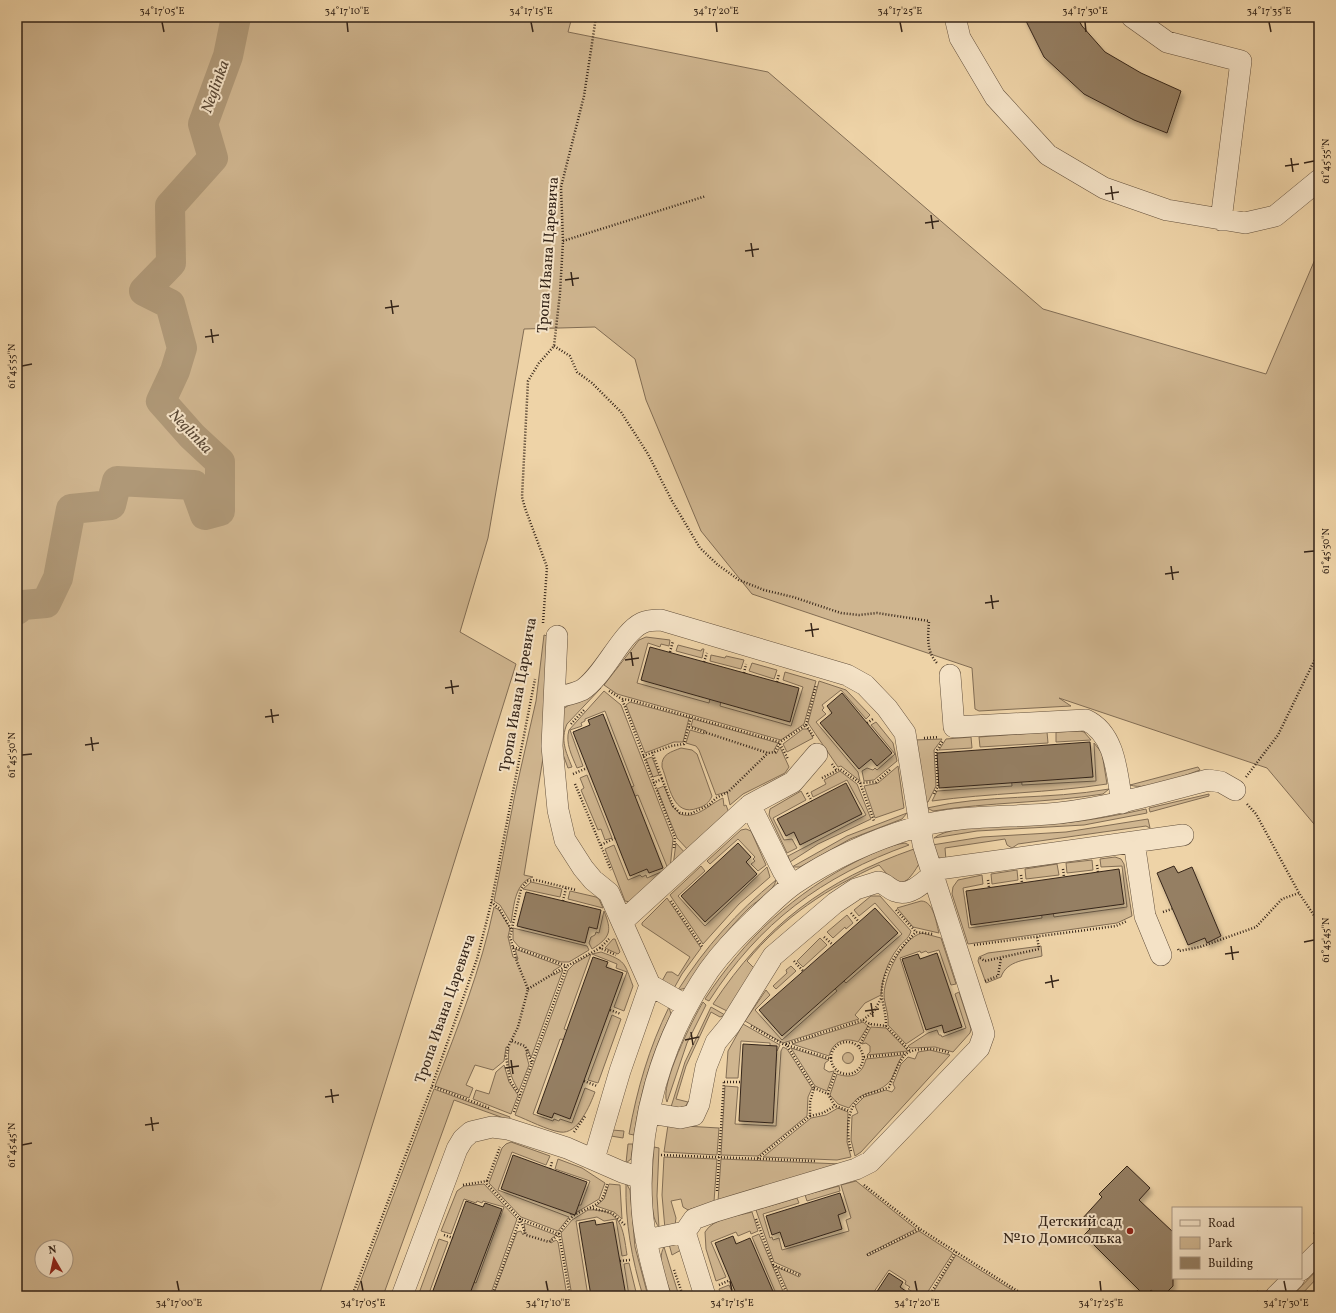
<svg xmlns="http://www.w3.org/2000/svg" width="1336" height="1313" viewBox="0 0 1336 1313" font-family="Vollkorn,serif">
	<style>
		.green { fill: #cfb58f; stroke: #826d54; fill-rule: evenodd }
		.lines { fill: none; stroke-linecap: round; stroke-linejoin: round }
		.river { stroke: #af9877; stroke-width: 30 }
		.building { fill: #957f63; stroke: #352519; filter: url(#shadow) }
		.minor-casing { stroke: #63503c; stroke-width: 22 }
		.path { stroke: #352519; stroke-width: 2.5; stroke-dasharray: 1 2; stroke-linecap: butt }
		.minor { stroke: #f4e2c6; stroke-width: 21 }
		.ticks { fill: none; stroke: #352519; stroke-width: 1.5 }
		.poi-dot { fill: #8f2418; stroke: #f4e2c6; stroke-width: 1.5 }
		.labels { text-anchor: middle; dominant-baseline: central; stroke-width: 4; stroke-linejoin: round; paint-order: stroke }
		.street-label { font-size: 15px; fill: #352519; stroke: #f4e2c6 }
		.poi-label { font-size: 15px; fill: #352519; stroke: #f4e2c6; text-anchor: end }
		.water-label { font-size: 16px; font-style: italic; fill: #5a4835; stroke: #f4e2c6 }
		.neatline { fill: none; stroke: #352519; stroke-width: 1.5 }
		.ticks-label { font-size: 10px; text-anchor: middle; fill: #352519 }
	</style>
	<defs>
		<filter id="shadow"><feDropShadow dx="2.5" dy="4.5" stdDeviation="2" flood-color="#0004"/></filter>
	</defs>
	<rect width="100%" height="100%" fill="#eed3a7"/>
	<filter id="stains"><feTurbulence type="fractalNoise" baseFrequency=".005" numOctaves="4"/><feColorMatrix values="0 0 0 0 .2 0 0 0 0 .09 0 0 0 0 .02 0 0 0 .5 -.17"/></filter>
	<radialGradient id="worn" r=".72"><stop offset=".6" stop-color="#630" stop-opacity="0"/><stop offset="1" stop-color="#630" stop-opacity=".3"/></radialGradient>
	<!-- green -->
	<path class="green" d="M17,17H572L568,32L768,72L1043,309L1266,374L1319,250V830L1267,768L1059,698L1071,706L979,711L975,709L972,668L752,594L701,531L646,400L635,359L595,327L524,329L488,538L460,632L516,664L319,1296H17ZM42,1247H66V1271H42Z
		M544,635L547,636L544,752L524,875L533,877C514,883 514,907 511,923L500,905L494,901L515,794L536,701Z
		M646,637L670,640L669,646L661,644L660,647L648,643L637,683L709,703L711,694L722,697L720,706L791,726L803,687L783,680L785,672L816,681L804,724L781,740L617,694L604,685L639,640Z
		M678,645L701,651L702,649H704L702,658L676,651Z
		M711,655L725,658L726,656L744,660L741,669L710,661Z
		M752,663L777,670L774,679L749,671Z
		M819,681L846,690L870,715L866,719L841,690L822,705L824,708L822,710L826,714L816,722L858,772L860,781L841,766L838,767L808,723Z
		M598,686L601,688L567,724C560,740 566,752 572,767L568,768L560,746L563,709Z
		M604,691L621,705L673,839L670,869L630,902L625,901L605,849L614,845L628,880L640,875L642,877L646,875L647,878L668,869L638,795L630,798L627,789L634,786L605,711L585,719V721L581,723L582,726L570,730L583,766L577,768C572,756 565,743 569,730Z
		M630,702L689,718L683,742H674L645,753L626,705Z
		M693,719L778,743L774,750L776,754L780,747L789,767L785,773L743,794L730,805L727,792L716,795L699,750L696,746L686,743L690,730L704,734L706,731L691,726Z
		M876,722L893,743L897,761L874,780L864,781L862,771L867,768L873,770L875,768L877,770L895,754L871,725Z
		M803,729H808L813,738L787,752L783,744Z
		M1080,731L1084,732L1091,740L1056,742V732Z
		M1047,732L1048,743L980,747L979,737Z
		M971,737L972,748L939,750L946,739Z
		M942,739L934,750L936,786L928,802L923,803L914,740Z
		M1094,743L1102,753L1107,784C1049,793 990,793 932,801L937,791L1012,786L1011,774H1021L1022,785L1096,781Z
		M681,748L692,750L697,754L712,796C709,803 705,806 698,808C673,818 669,785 662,767C661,754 671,752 681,748Z
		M652,757L659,775L653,777L646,759Z
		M898,766L904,808L875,818L864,786L878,783Z
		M1198,767L1200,770C1183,776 1147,791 1130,785Z
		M840,771L857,784L871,819L818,844L790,862L788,856L866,815L847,780L813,797L811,792L826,784L824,780Z
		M587,775L612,838L605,840L601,829L598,830L581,790L584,788L580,778Z
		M664,786L672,806L680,814C697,820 709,804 723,798L724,806L726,805L729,813L689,851L677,838L657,789Z
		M1109,789L1103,794C1046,803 990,802 933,811L927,808C986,794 1049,800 1109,789Z
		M801,791L806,800L773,818L784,840L792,839L797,848L787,853L769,815L770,809Z
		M1209,794V796L1150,812L1149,808Z
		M1146,809L1147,813L1084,825L977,831L934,838C954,822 1035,826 1064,823C1092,820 1119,815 1146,809Z
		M907,813L902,819L850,839L800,867H792L847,836Z
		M1148,819L1150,828L1146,826L1018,844L1012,848L1007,845L1005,839L945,848L946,860C936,858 934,854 932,845L982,837L1066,832Z
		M746,829L751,831L766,865L758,871L751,864L755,861L753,859L755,857L738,839L710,864L707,861L741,830Z
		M676,843L686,854L673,866Z
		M905,843L909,845C822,876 759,923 709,1001L705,999C744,939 795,892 859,860C873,853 890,845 905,843Z
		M914,849L919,864C903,891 897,886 879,865C829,887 782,918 747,961L754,968L727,1011L713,1004C766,924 825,880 914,849Z
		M1115,857L1121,859L1124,864L1132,916L1117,923L968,944L952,894L953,887L958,880L982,875L983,884L963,888L969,928L1042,918L1041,909L1052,908L1054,917L1127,907L1122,866L1101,867L1100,859Z
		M1092,860L1093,870L1067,873L1066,863Z
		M1057,864L1059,875L1026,879L1025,869Z
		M701,866L705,871L678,896L705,926L767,867L770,877L739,904L703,944L670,895Z
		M1017,870L1018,880L992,884L991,874Z
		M776,880C774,892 757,900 749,908C725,932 704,959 686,988L678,990C706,946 736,913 776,880Z
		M531,882L562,889L560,897L523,889Z
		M570,891L596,897L599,899L603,908L568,899Z
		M871,896H880L911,931C909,939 902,942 898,948C887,962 882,979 881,995L865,1003L855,1015L859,1019L783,1043L745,1021L766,990L770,995L755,1010L782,1040L837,991L832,985L841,978L846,983L902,934L875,903L859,916L854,910Z
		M667,898L701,948L682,974L673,990L662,981L667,972H672L678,976L690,957L642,925V923Z
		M921,901C934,901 936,923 939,933L913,927L897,908Z
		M494,907L499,910L510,928L508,937L513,957L518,959L515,949L561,966L553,971L554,975L563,970L531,1058L528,1049L526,1054L529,1065L519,1091C510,1077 507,1065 509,1048L506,1047L504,1061L493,1070L475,1065L466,1085L473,1088L469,1098L435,1086C458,1027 481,969 494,907Z
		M604,911C612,931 611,937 592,949L589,943L591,937L595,935L596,932L599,933Z
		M847,915L853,923L846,929L845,927L833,938L827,932Z
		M513,928L587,946L589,950L569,962H561L519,947L513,940Z
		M922,933L941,938L956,984L951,985L939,950L928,953L926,951L921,953L920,951L900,958L924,1032L906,1044L888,1025C889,1013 884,1004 884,994C885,975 902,938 922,933Z
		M820,938L827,945L803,967L797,961Z
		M613,939H615L620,952L618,954L605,948Z
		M1041,946L1042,956C1027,960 1007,960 1001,977L986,983L978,961L979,957L988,953Z
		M601,952C626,961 624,962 633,986L624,1011L614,1007L627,972L616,968L617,964L592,954Z
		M591,954L564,1029L571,1032L567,1040L560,1039L533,1114L553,1121L554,1119L559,1121L560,1119L572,1123L585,1088L595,1092C590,1105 578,1135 560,1132C547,1130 528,1120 515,1115L568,970L574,964Z
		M791,966L796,971L776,989L773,986L787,973L786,970Z
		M959,992L971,1029L970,1033L953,1052L935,1047L910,1048L908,1046L928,1033L937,1030L939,1035H941L942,1037L966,1028L955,994Z
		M703,1002L706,1005L687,1043L667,1102C659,1086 693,1019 703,1002Z
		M669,1007L671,1014C652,1052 640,1093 634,1135L629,1134C637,1089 649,1048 669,1007Z
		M711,1007L725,1015L720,1017L711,1012L686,1066L676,1099L688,1102L684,1109L671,1107L685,1062Z
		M612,1015L621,1019L598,1083L588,1080Z
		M863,1022L868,1026L858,1042C845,1037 833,1041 829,1056L792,1044Z
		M743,1024L780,1045L777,1051L770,1050V1043L741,1041L738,1078H726L728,1051Z
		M871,1027L886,1028L908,1051L867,1055L870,1052V1046L866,1043L862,1044Z
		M783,1047L787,1049L812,1088L808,1097L807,1116L758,1156L721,1155L725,1086L738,1087L735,1124L776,1126L781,1051Z
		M791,1048L829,1060L825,1063L824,1069L829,1072L834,1071L827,1091L815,1086Z
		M930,1050L950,1055L861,1152L855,1156L851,1140L852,1116L858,1113L855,1106L864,1097L886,1090L892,1092L895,1088L893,1084L901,1064L908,1057L915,1059L918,1052Z
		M842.5 1058a5.5 5.5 0 1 1 11 0a5.5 5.5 0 1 1-11 0Z
		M903,1055C896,1063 895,1079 886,1085C872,1096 862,1089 849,1108L838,1104L830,1095L837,1074C852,1079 862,1075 866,1059Z
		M504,1065L509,1082L518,1095L511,1114L473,1099L476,1090L489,1094L496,1072Z
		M434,1089L510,1117L509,1120L454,1100L383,1296H355Z
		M838,1108L848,1112L847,1142L851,1157L837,1160L763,1157L811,1118L826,1115Z
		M668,1125L719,1128L717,1155L664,1152Z
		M612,1130L624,1131L623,1138L611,1136Z
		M511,1142L550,1156L546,1165L512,1152L498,1190L569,1217L558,1231L521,1217L489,1183L502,1148L506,1144Z
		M628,1144H633L631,1159L626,1163Z
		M654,1147L659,1148L657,1196L659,1227C647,1215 653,1165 654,1147Z
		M664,1157L717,1159L714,1202L688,1210L683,1207L681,1199L671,1201L676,1218L675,1225L665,1229L662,1195Z
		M558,1159L582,1168L605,1183L599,1199L572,1215L570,1214L573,1205H581L590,1181L555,1169Z
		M721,1159L841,1164L718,1201Z
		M856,1181L916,1229L867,1254L868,1256L919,1231L953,1253L925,1296H919L908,1289L910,1287L905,1284L906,1281L889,1270L871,1296H790L777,1267L799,1277L801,1274L774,1262L756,1210L797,1198L799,1203L763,1214L770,1238L772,1237L773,1240L779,1238L782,1250L849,1231L846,1220L851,1218L841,1185Z
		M626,1183L630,1190L635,1247L648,1296H643C632,1260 625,1222 626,1183Z
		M484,1184L517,1219L490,1296H472L473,1293L466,1290L470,1281L476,1283L504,1207L483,1201L482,1203L477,1201L476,1203L464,1199L451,1234L441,1231L457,1191L464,1186Z
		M609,1184L620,1185L622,1219L614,1212L596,1206L604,1199Z
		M839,1186L840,1191L807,1201L805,1195Z
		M588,1210C622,1208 623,1229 627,1255L622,1256L616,1219L604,1221L597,1217L576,1221L588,1296H572L561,1233L572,1220Z
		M752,1212L758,1231L751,1234L750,1231L738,1236L736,1232L711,1242L726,1277L716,1281L706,1249L705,1232C713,1218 738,1216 752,1212Z
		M524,1223L556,1235L551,1239V1243L556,1240L558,1242L567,1296H493L517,1232L521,1231L523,1235L525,1230Z
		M759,1234L785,1296H777L752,1237Z
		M439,1239L448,1242L428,1296H418Z
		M669,1244H678L681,1250L672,1255Z
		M664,1247L679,1296H672C667,1282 656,1260 664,1247Z
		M956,1255L1017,1293L1019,1296H931Z
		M629,1263L637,1296H629L624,1264Z
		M1319,1268V1276L1300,1296H1292Z
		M729,1285L734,1296H722L719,1289Z"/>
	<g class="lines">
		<!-- river -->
		<path class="river" d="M17,610L23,605L46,603L58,578L71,509L111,505L117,481L194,485L205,515L220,511V462L192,436L161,401L175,371L182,348L170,304L144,291L171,263L170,206L213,158L203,124L228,56L236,17"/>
	</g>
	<!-- building -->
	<path class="building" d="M1024,17H1077L1082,26L1105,52L1141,73L1181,91L1167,133L1134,120L1084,94L1044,57Z
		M650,647L799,688L790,722L641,680Z
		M842,693L892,753L877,766L871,759L859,769L820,723L832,713L827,706Z
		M603,714L663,868L649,873L647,869L630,876L573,732L590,725L588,720Z
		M1090,742L1093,777L939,788L937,753Z
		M846,783L862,814L800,845L794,832L786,836L777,819Z
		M738,843L751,857L746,862L757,874L705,922L681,896Z
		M1174,866L1178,873L1192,867L1221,936L1207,943L1205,938L1188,945L1157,873Z
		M1119,869L1124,904L971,925L966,891Z
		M526,892L601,910L597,929L589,927L585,943L517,926Z
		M875,908L898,933L782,1036L759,1010Z
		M937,953L962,1027L944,1033L942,1025L926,1030L902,959L918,954L920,959Z
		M593,957L608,962L606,967L623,973L570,1119L554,1113L552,1118L537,1113Z
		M743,1044L777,1046L773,1123L739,1121Z
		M513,1155L587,1182L575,1215L501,1189Z
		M1127,1166L1150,1188L1139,1200L1173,1232V1286L1163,1296H1158L1151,1290L1145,1296L1084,1235L1090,1229L1081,1220L1102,1197L1099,1194Z
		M840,1193L846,1212L838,1215L842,1229L785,1247L780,1232L772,1235L766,1216Z
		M466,1201L483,1207L485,1203L502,1209L469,1296H431Z
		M595,1220L596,1225L613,1222L626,1296H591L579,1223Z
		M733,1236L736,1244L750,1238L775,1296H737L715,1243Z
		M889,1273L903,1282L900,1287L913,1296H874Z"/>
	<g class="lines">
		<!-- minor casing -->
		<g class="minor-casing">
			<path id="minor" d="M955,17L960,38L995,97L1048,155L1104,188L1167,210L1245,223L1275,216L1319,180
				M1132,17L1167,42L1241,61L1221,220
				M557,636L552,746L558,810L565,840L583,868L593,880L609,893L650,985L687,1006
				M950,675L954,727L1086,720C1116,734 1117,775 1122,803
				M555,697C564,696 573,694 582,690C604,676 621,633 642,623C648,620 654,620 661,620L847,675L865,685L887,708L905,733L923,844L982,1027L984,1034L979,1048L870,1162L856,1169L716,1211L694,1219L685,1232L646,1240
				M750,805L783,871L792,885
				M1134,842L1145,916L1161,955
				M623,921L750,805L793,782L817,754
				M649,1113L680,1118L694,1115L699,1104L706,1067L716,1042L730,1025L773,956L835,903L856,889L878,882C885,883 889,889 895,891C911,898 928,878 939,869L1183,835
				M594,1159L620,1071L650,985
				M685,1232L705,1296
				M1301,1270L1319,1252
				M402,1296L457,1149L463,1139L471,1132L492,1127L508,1129L567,1148L622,1172L641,1178
				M660,1296C652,1267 644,1238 642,1208C636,1126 662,1038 709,970C722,952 738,935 754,920C767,907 780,894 794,884C832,858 873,840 916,827C962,814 1012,818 1059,813C1110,807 1159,793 1208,780L1221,782L1235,790
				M1276,1296L1294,1278"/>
		</g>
		<!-- path -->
		<path class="path" d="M563,241L706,196
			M554,346L570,356L577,372L592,383L621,412L648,454L672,501L700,548L718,565L739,580L764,590L793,597L841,613L859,615L877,613L929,621C928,636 926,651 937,663
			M543,623L547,567L525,508L522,497L528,381L539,363L554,346L560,293L563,241L561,187L584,96L596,17
			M670,652L673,641
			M704,662L707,653
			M744,673L746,664
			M777,682L779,674
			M609,691L622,699
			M867,723L873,719
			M571,724L584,710
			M806,725L816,685
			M689,727L768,753L775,752L780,742
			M924,738L939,737
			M780,744L788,759
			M652,752L662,779
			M643,756L671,746L684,744L691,717
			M832,764L837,771
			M573,774L587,768
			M1246,777L1278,735L1319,651
			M822,778L840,769L860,783L876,782L891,769
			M653,783L662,779L673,806L680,813L690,814L709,805L716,798L728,792L768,753
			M860,783L874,821
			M575,784L611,870
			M807,793L812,801
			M934,794L938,786L936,752L943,740
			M1247,804L1256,814L1299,893L1319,923
			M601,845L615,838
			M674,848L675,838L622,699L630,700L780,742L806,725L814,737
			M1097,865L1098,872
			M1063,869L1064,877
			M1021,875L1022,883
			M988,880L989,887
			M563,901L566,888
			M671,901L703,948
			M491,902L499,908L511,929
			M896,910L916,932L933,934
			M1163,912L1172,909
			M851,913L859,922
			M824,937L833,945
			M974,945L1116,926L1127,921
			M513,947L567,966
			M600,948L609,939
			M1178,949L1179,951L1200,947L1256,927L1282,899L1299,893
			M980,958L985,961L1039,949L1037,936
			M794,961L803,971
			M985,981L998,976L1001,958
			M528,989L566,966
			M610,1010L621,1014
			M863,1020L870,1024L886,1026C886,1016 884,1008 882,998C879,973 900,948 916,932
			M751,1026L783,1044L831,1059
			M886,1026L910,1051
			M512,1041L525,1046L531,1062
			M831 1058a16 16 0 1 1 32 0a16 16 0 1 1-32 0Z
			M786,1044L863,1020L874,1011L882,997
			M859,1046L870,1024
			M864,1057L906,1053
			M584,1081L597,1086
			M724,1082H741
			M432,1086L489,1108
			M814,1088L828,1094L835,1106L850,1111
			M828,1094L836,1071
			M520,1095L510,1081L506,1056L508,1047L518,1027L528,989L517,962L510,937L521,889L527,881L536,880L576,890
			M514,1112L567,966L600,948L616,955
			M810,1116L823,1113L835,1106
			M574,1132L586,1115
			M851,1151C846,1134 846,1105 863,1096C871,1092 881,1091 889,1087C894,1076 898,1062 906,1054C914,1047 940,1048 949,1053
			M661,1155L815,1161
			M758,1158L810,1116V1102L814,1088L786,1044
			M550,1169L552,1162
			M487,1181L500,1147
			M463,1185L487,1181V1184L520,1219L526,1235L549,1242C560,1236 563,1224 572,1217C580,1210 592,1209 600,1201C604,1197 606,1190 607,1184
			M864,1185L920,1229L1019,1292L1022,1296
			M717,1191L724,1081
			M590,1208L612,1213L625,1225
			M756,1219L773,1264L788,1296
			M1314,1234L1319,1229
			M444,1235L453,1238
			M867,1255L920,1229
			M620,1261L630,1260
			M773,1265L800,1275
			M674,1270L683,1296
			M719,1285L730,1280
			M352,1296L432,1086L477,959L491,904L535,679
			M492,1296L520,1219L559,1234L570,1296
			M929,1296L956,1252
			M1254,1296L1258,1291"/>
		<!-- minor -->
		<use href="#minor" class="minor"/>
	</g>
	<!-- ticks -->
	<path class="ticks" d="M162,22L164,32M347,22L348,32M531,22L533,32M716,22L717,32M900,22L902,32M1085,22L1086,32M1269,22L1271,32M1291,158L1293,172M1304,163L1314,161M1285,166L1299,164M1111,186L1113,200M1105,194L1119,192M931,215L933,229M925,223L939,221M751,243L753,257M745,251L759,249M571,272L573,286M565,280L579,278M391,300L393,314M385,308L399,306M211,329L213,343M205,337L219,335M22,366L32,364M1304,552L1314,551M1171,566L1173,580M1165,574L1179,572M991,595L993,609M985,603L999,601M811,623L813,637M805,631L819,629M631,652L633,666M625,660L639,658M451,680L453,694M445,688L459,686M271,709L273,723M265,717L279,715M91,737L93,751M85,745L99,743M22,755L32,754M1304,942L1314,940M1231,946L1233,960M1225,954L1239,952M1051,975L1053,988M1045,983L1059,980M871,1003L873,1017M865,1011L879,1009M691,1032L693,1045M685,1040L699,1037M511,1060L513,1074M505,1068L519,1066M331,1089L333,1103M325,1097L339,1095M151,1117L153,1131M145,1125L159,1123M22,1145L32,1143M177,1281L179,1291M361,1281L363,1291M546,1281L548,1291M730,1281L732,1291M915,1281L917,1291M1100,1281L1101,1291M1284,1281L1286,1291"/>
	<!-- markers -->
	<circle class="poi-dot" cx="1130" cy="1231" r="4"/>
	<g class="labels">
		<!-- street labels -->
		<g class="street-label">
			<text transform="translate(549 255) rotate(-86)">Тропа Ивана Царевича</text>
			<text transform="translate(519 695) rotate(-80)">Тропа Ивана Царевича</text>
			<text transform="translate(446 1009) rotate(-71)">Тропа Ивана Царевича</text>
		</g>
		<!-- poi labels -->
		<g class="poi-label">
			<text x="1122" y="1222">Детский сад<tspan x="1122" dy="17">№10 Домисолька</tspan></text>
		</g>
		<!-- water labels -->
		<g class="water-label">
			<text transform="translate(216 87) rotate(-70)">Neglinka</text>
			<text transform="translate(190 432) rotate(46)">Neglinka</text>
		</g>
	</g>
	<!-- margin -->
	<rect width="1336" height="1313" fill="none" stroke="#eed3a7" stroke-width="44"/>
	<!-- legend -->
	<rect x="1172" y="1207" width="130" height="72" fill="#f4e2c6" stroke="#a89681"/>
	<rect x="1180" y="1220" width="20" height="6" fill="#f4e2c6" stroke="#a89681"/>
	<text x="1208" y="1227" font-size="12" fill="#352519">Road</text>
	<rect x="1180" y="1237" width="20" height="12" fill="#cfb58f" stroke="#a89681"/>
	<text x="1208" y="1247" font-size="12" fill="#352519">Park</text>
	<rect x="1180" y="1257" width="20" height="12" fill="#957f63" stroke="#a89681"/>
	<text x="1208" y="1267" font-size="12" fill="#352519">Building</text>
	<!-- north arrow -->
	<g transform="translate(54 1259) rotate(351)"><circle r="19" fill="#f4e2c6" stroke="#a89681"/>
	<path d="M0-3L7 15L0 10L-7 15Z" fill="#8f2418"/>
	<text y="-6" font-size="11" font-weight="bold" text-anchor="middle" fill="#352519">N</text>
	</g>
	<rect x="22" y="22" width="1292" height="1269" class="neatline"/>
	<g class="ticks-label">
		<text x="162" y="14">34°17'05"E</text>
		<text x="347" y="14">34°17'10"E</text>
		<text x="531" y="14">34°17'15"E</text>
		<text x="716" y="14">34°17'20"E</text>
		<text x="900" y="14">34°17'25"E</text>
		<text x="1085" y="14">34°17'30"E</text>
		<text x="1269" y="14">34°17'35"E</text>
		<text transform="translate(1325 161) rotate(-90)" y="4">61°45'55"N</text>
		<text transform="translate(11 366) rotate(-90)" y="4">61°45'55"N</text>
		<text transform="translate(1325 551) rotate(-90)" y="4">61°45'50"N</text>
		<text transform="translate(11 755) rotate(-90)" y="4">61°45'50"N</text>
		<text transform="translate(1325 940) rotate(-90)" y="4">61°45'45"N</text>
		<text transform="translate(11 1145) rotate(-90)" y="4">61°45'45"N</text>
		<text x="179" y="1306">34°17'00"E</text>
		<text x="363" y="1306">34°17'05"E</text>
		<text x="548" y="1306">34°17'10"E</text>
		<text x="732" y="1306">34°17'15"E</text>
		<text x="917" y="1306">34°17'20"E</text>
		<text x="1101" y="1306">34°17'25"E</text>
		<text x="1286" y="1306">34°17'30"E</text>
	</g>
	<rect width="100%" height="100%" filter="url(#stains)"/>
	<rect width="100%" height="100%" fill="url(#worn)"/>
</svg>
